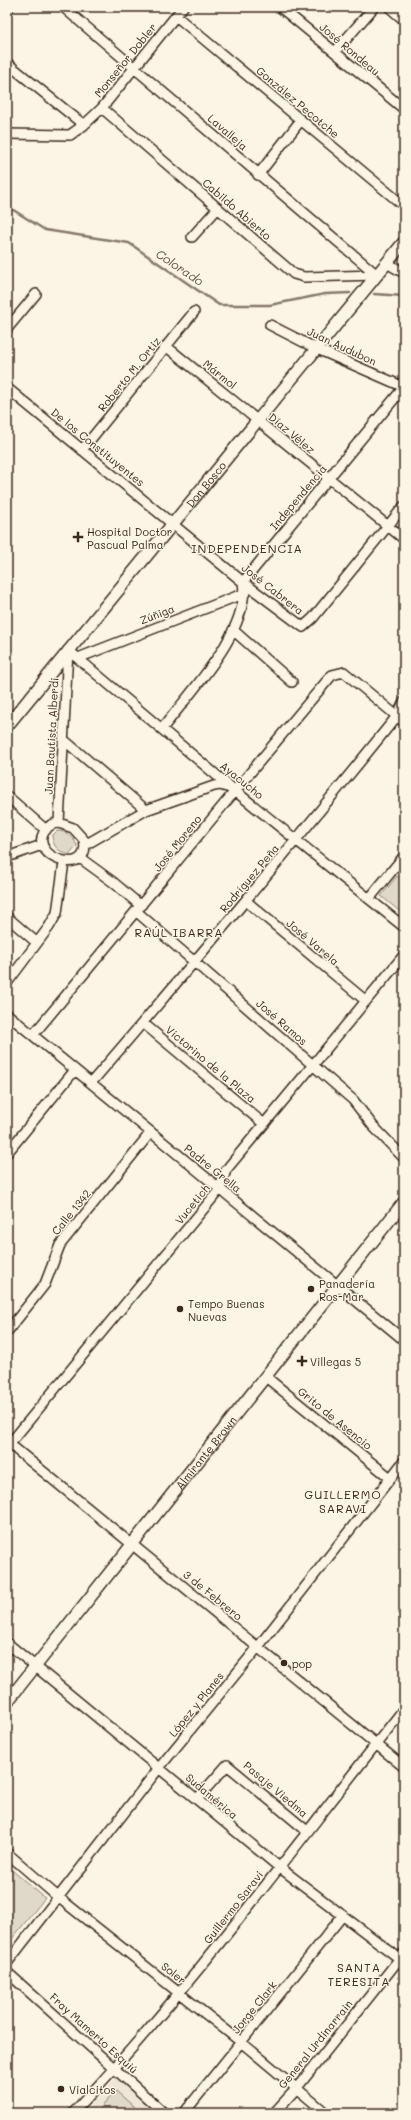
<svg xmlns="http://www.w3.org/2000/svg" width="411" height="2120" viewBox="0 0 411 2120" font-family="Mali,sans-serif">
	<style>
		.built { fill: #eee6d6 }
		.green { fill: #e0d8c8; stroke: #8e8173 }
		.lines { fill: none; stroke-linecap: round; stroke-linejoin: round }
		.stream { stroke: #85796b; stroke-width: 2.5 }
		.minor-casing { stroke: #3b2a1e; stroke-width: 12 }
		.major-casing { stroke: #3b2a1e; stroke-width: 14 }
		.minor { stroke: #fcf5e5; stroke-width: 9 }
		.major { stroke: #fcf5e5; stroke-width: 11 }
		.poi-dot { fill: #3b2a1e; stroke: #fcf5e5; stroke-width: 1.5 }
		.labels { text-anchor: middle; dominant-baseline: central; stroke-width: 3; stroke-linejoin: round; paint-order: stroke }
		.street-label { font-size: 11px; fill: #3b2a1e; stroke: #fcf5e5 }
		.poi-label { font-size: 11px; fill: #3b2a1e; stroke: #fcf5e5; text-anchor: start }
		.water-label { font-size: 12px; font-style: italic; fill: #605144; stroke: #fcf5e5 }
		.neighbourhood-label { font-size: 12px; letter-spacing: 1px; fill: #3b2a1e; stroke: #fcf5e5 }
	</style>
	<rect width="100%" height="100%" fill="#fcf5e5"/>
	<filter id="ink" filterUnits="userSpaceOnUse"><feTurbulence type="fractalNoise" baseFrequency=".025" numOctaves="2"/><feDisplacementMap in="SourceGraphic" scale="8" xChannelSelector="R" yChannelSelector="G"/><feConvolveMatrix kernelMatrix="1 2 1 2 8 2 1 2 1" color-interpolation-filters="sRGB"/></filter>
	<g filter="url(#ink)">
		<!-- built -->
		<path class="built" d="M116,2078L154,2113H83Z"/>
		<!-- green -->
		<path class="green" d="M57,831C67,831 74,837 77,846L69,855C58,851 53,847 52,836Z
			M397,876L404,882V915L381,896Z
			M7,1866L45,1898L7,1945Z
			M116,2091L141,2113H96Z"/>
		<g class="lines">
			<!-- stream -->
			<path class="stream" d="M7,206L45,230L129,243L219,305H270L325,294L350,293
				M374,294L404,296"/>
			<!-- minor casing -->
			<g class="minor-casing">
				<path id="minor" d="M63,7L377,275
					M280,7L404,109
					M389,7L404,20
					M7,10L9,7
					M176,16L404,206
					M335,52L374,7
					M7,63L84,125
					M102,108L294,274L304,277L377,275
					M7,134L70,135L84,125L102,108L183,7
					M258,175L301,120
					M192,237L218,208
					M387,263L404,273
					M270,325L317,349L404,387
					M7,329L36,294
					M167,347L404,539
					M7,388L243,582L303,627L313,618L404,506
					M82,450L194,312
					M233,630L292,682
					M68,650L234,790L404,927
					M78,658L245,593
					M162,729C190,692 251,630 243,582L404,387
					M64,740L146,810
					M7,796L46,830
					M59,823L68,650
					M59,823L73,828L84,840C92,879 29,858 44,832C47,827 52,823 59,823Z
					M85,845L146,810L214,786L220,785L230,788
					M7,857L42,845
					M80,858L113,882L141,906
					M369,899L404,856
					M246,901L366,1001
					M137,912L353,1100L373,1126L404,1158
					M7,917L36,942
					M7,983L49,927L57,913L64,862
					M7,1014L404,1340
					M143,1023L264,1124
					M33,1035C133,916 231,794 332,675L344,672L404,722
					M91,1083C195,962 297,840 397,716L404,702
					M7,1153L75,1070
					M7,1332L45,1284L60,1245L151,1132
					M266,1377L389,1477
					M7,1442L404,1767
					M7,1447L220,1189L226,1170L404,955
					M7,1643L279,1867L404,1962
					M197,1799L227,1765L307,1831
					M7,1853L58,1897L241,2042L326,2113
					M7,1963L159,1768L258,1647L404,1461
					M7,1972L164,2113
					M73,2113C193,1986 295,1845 404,1709
					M184,2113L343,1915
					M274,2113L296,2089L404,1953"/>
			</g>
			<!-- major casing -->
			<g class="major-casing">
				<g id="major">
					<path id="s1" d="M7,726L404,242"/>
					<path id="s2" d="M7,1702L404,1202"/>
				</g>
			</g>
			<!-- minor -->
			<use href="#minor" class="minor"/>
			<!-- major -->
			<use href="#major" class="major"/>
		</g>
	</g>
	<!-- markers -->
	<g class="poi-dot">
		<path d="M76 531h4v4h4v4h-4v4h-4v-4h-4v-4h4z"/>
		<circle cx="311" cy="1289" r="4"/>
		<circle cx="180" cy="1309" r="4"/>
		<path d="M300 1355h4v4h4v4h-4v4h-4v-4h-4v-4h4z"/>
		<circle cx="284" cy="1663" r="4"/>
		<circle cx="61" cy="2089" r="4"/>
	</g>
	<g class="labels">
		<!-- street labels -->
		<g class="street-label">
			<text transform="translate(350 49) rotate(40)">José Rondeau</text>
			<text transform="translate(125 60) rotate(-51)">Monseñor Dobler</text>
			<text transform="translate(298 102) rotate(40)">González Pecotche</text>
			<text transform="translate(228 132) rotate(41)">Lavalleja</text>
			<text transform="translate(237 209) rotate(41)">Cabildo Abierto</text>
			<text transform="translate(342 346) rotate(25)">Juan Audubon</text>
			<text transform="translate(129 374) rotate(-51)">Roberto M. Ortiz</text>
			<text transform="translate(220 374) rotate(39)">Mármol</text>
			<text transform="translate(292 433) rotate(40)">Díaz Vélez</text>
			<text transform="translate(98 447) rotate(39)">De los Constituyentes</text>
			<text stroke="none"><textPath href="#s1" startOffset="313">Don Bosco</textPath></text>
			<text transform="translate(298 497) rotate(-50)">Independencia</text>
			<text transform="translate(273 589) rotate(38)">José Cabrera</text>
			<text transform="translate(157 614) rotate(-21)">Zúñiga</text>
			<text transform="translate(51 736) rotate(-87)">Juan Bautista Alberdi</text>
			<text transform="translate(242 780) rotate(39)">Ayacucho</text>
			<text transform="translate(177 843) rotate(-51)">José Moreno</text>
			<text transform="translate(249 878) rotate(-50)">Rodríguez Peña</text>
			<text transform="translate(313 942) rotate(40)">José Varela</text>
			<text transform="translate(282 1022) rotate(41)">José Ramos</text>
			<text transform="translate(211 1064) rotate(40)">Victorino de la Plaza</text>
			<text transform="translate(213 1168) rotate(39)">Padre Grella</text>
			<text transform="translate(192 1204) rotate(-51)">Vucetich</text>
			<text transform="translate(71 1212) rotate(-51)">Calle 1342</text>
			<text transform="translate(335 1418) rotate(39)">Grito de Asencio</text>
			<text stroke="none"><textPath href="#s2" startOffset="319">Almirante Brown</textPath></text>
			<text transform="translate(213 1595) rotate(39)">3 de Febrero</text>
			<text transform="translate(196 1704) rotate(-51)">López y Planes</text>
			<text transform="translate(276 1789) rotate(40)">Pasaje Viedma</text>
			<text transform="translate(212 1796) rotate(40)">Sudamérica</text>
			<text transform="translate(233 1907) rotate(-52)">Guillermo Saravi</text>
			<text transform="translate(174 1973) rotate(38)">Soler</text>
			<text transform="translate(254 2007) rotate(-51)">Jorge Clark</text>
			<text transform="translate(94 2033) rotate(42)">Fray Mamerto Esquiú</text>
			<text transform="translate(315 2044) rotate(-51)">General Urdinarrain</text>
		</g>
		<!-- poi labels -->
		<g class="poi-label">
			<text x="87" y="531">Hospital Doctor<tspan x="87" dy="13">Pascual Palma</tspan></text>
			<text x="319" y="1283">Panadería<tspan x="319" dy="13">Ros-Mar</tspan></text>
			<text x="188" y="1303">Tempo Buenas<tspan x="188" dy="13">Nuevas</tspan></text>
			<text x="310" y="1361">Villegas 5</text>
			<text x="292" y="1663">pop</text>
			<text x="69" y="2089">Vialcitos</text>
		</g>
		<!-- water labels -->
		<g class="water-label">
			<text transform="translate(180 267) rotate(34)">Colorado</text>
		</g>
		<!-- neighbourhood labels -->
		<g class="neighbourhood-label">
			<text x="247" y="548">INDEPENDENCIA</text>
			<text x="179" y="932">RAÚL IBARRA</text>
			<text x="343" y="1494">GUILLERMO<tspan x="343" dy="14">SARAVI</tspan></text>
			<text x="359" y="1967">SANTA<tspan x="359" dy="14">TERESITA</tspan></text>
		</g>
	</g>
	<!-- margin -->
	<rect width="411" height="2120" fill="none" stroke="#fcf5e5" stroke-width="24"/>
	<rect x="12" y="12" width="387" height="2096" fill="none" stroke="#3b2a1e" stroke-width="1.5" filter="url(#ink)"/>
</svg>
